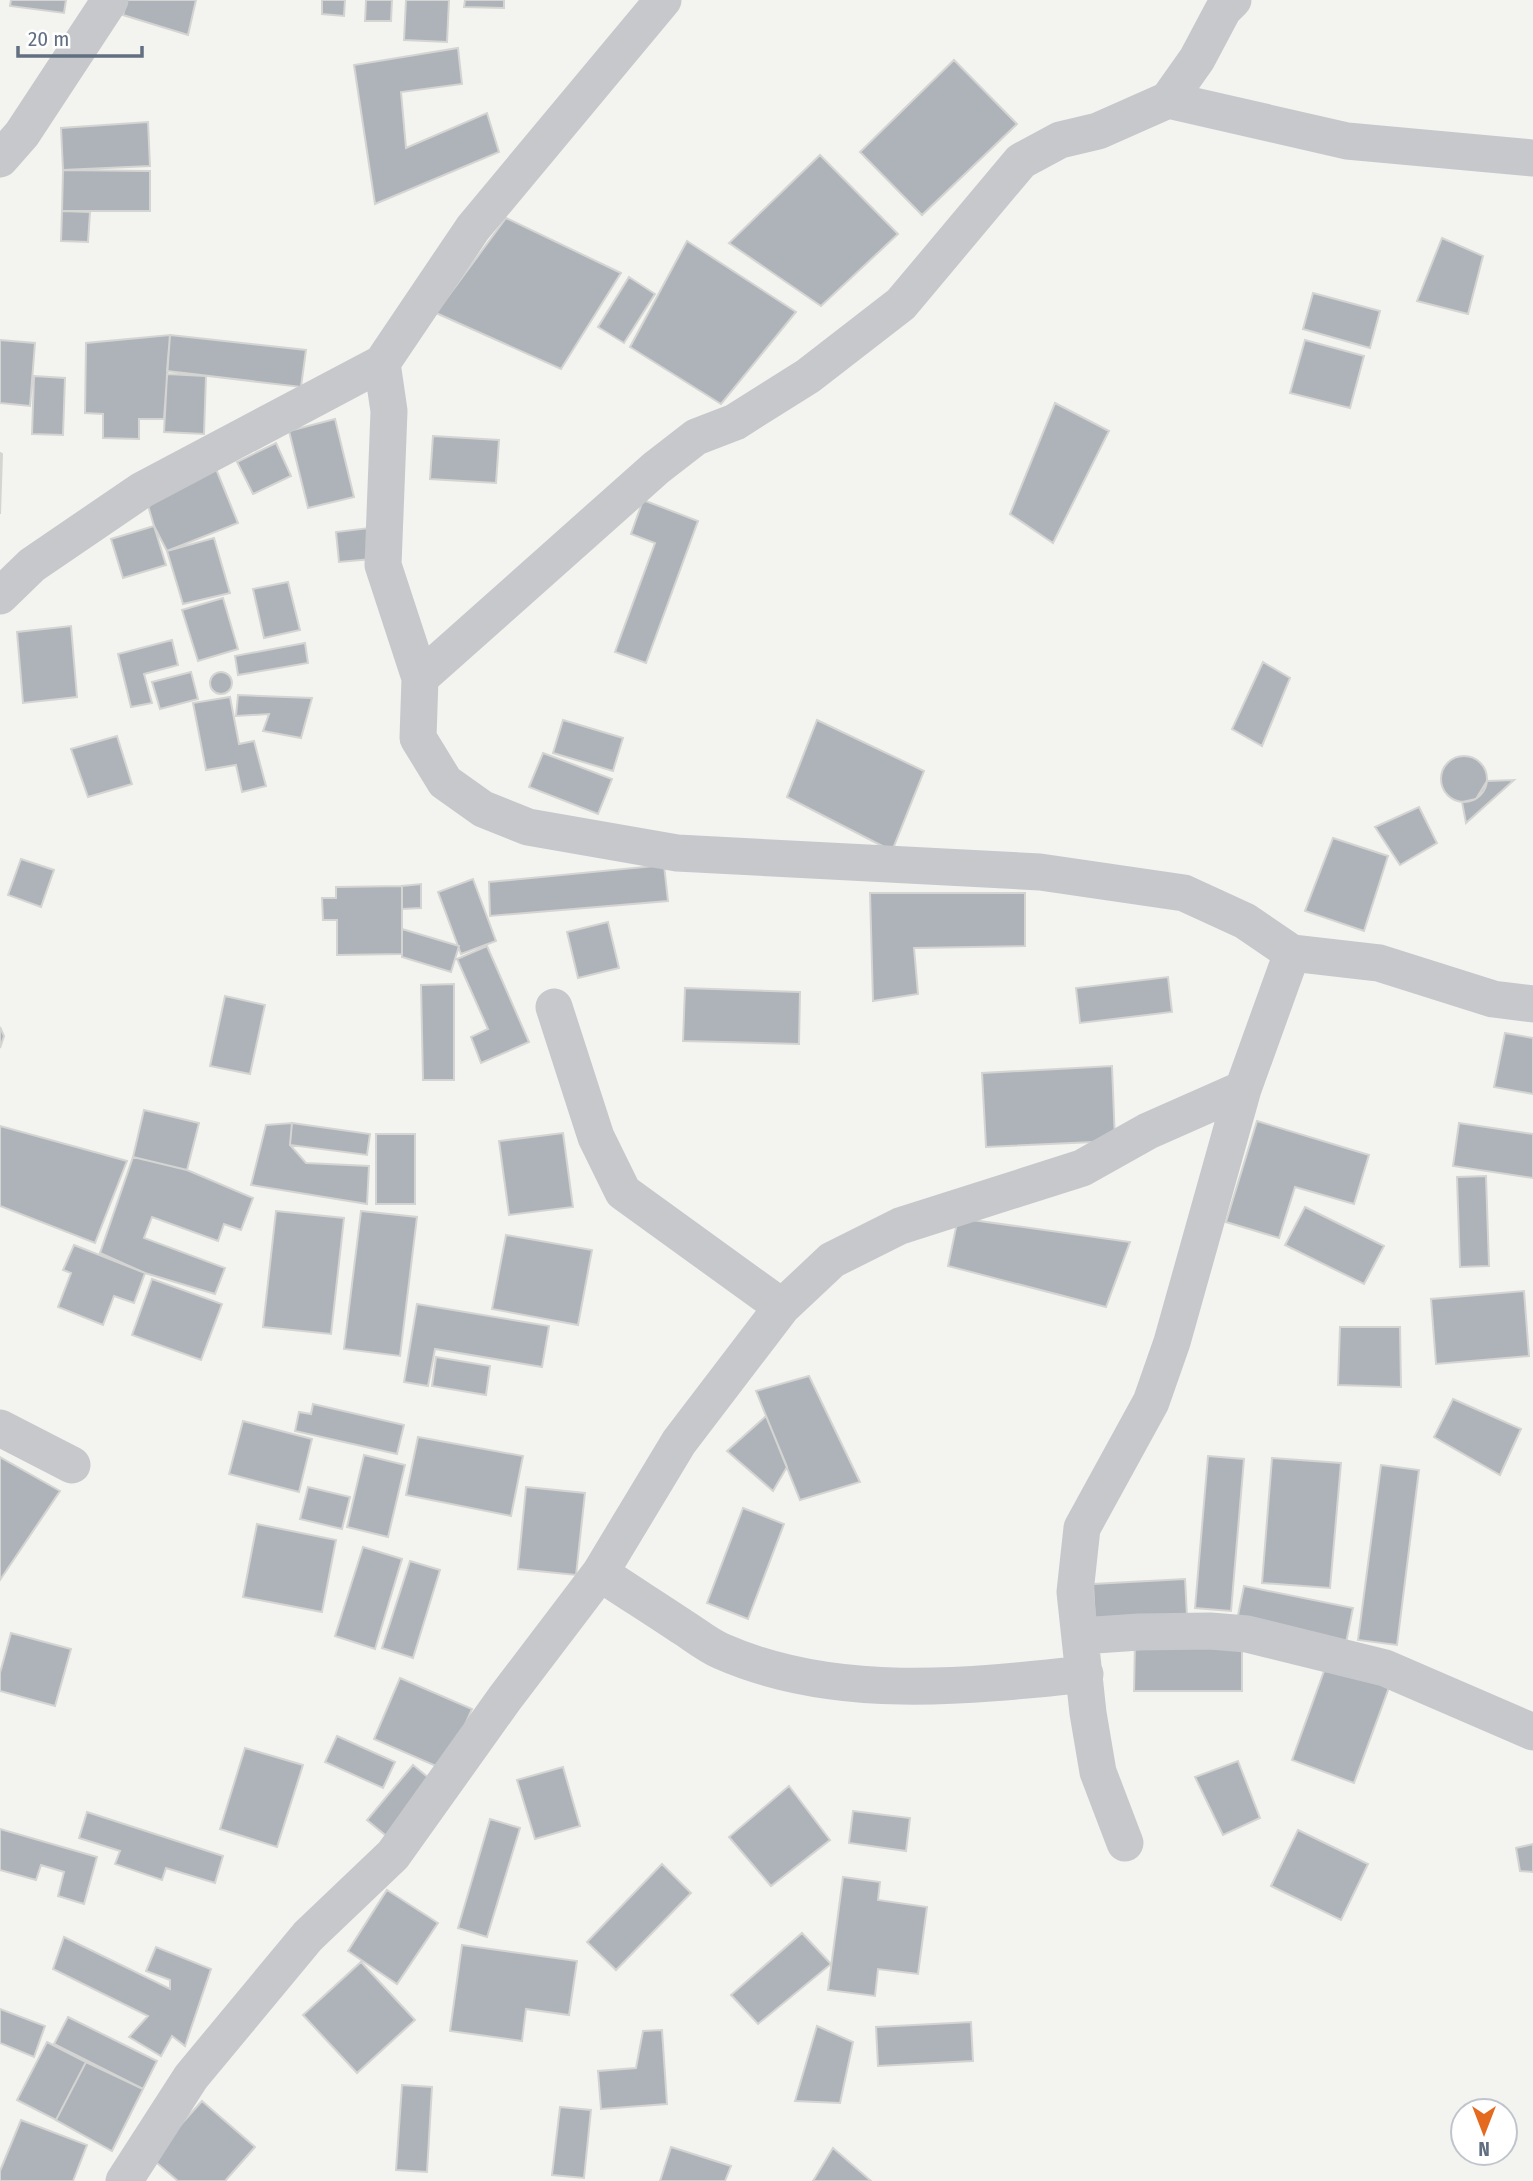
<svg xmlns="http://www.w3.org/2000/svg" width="1533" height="2181" viewBox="0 0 1533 2181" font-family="'Fira Sans Condensed',sans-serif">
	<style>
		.building { fill: #aeb3b9; stroke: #d4d5d2; stroke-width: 2 }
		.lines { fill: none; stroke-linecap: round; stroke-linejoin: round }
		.street { stroke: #c6c8cc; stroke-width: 37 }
	</style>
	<rect width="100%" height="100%" fill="#f3f4ef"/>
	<!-- building -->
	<path class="building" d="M11,0H66L64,13L10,6Z
		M127,0H196L188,35L123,15Z
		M322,0H345L344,16L322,14Z
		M366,0H392L391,21H365Z
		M406,0H449L447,42L404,40Z
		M465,0H504V8L464,7Z
		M458,48L462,84L401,92L406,148L487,113L499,152L375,204L354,65Z
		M954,60L1017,124L922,215L860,152Z
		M148,122L150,166L63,170L61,128Z
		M820,155L898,234L821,306L729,243Z
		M63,170L150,171V211H62Z
		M62,211L90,212L88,242L61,241Z
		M506,218L621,273L561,369L436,313Z
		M1442,238L1483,256L1468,314L1417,301Z
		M687,241L796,312L721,404L630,347Z
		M629,277L655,294L624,343L598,327Z
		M1313,293L1380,311L1370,348L1303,329Z
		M170,335L164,419H139V439L103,438V414L85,413L86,343Z
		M170,335L306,350L301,387L167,371Z
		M0,340L35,343L30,406L0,403Z
		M1305,340L1364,356L1350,408L1290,393Z
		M167,374L206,376L204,434L164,432Z
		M34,376L65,378L63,435L32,434Z
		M1055,403L1109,431L1053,543L1010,514Z
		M335,419L354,497L308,508L289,431Z
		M433,436L499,440L496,483L430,479Z
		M276,443L291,476L253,494L237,462Z
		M0,453L2,454L0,514Z
		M214,464L238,523L167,551L154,526L144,492Z
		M643,500L698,521L646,663L615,652L655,543L631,534Z
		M154,526L166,565L123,578L111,539Z
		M369,528L372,559L339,562L336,532Z
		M214,538L230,593L183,604L167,551Z
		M288,582L300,630L264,638L253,589Z
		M223,598L238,649L198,661L182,610Z
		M71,626L77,697L23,703L17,632Z
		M172,640L178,665L144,674L152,703L131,707L118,654Z
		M305,643L308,663L238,675L235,656Z
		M1263,662L1290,678L1262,746L1232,729Z
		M210 683a11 11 0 1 1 22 0a11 11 0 1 1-22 0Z
		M191,672L198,699L160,709L152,682Z
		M238,695L312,698L301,738L263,731L269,714L236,716Z
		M230,697L239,744L254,741L266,786L242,792L236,765L206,770L193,703Z
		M563,720L623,738L613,771L553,753Z
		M817,720L924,771L892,851L787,797Z
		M117,736L132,784L88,797L71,749Z
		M543,753L612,779L598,814L529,787Z
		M1441 779a23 23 0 1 1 46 0a23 23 0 1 1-46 0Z
		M1514,780L1466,823L1462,802L1476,799L1487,781Z
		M1419,807L1437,843L1400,865L1375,827Z
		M1333,838L1388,856L1364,931L1305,911Z
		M21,859L54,870L41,907L8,895Z
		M664,865L668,901L490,916L489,882Z
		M473,879L496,941L461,954L438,892Z
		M421,884V908L402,909V886Z
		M402,886V954L337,955V920H323L322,898H336V887Z
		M870,893H1025V946L914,948L918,994L873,1001Z
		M608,922L619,968L578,978L567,932Z
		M402,929L459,946L451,972L402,957Z
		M487,946L529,1042L481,1063L471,1037L488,1029L457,959Z
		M1168,977L1172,1012L1080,1023L1076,988Z
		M454,984V1080H423L421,985Z
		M685,988L800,992L799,1044L683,1041Z
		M225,996L265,1005L250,1074L210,1066Z
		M0,1027L4,1036L0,1048Z
		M1505,1033L1533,1038V1094L1494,1087Z
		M1112,1066L1115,1141L986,1147L982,1073Z
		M144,1110L199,1123L187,1170L133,1157Z
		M1257,1121L1369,1155L1354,1204L1295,1187L1279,1238L1226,1222Z
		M292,1123L370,1134L367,1155L290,1145Z
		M292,1123L290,1145L306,1163L369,1166L367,1204L251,1185L266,1125Z
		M1459,1123L1533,1134V1178L1453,1166Z
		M0,1126L127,1161L95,1243L0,1206Z
		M563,1133L573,1207L509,1215L499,1141Z
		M376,1134H415V1204H376Z
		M133,1157L187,1170L253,1198L241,1230L224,1224L218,1241L152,1217L144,1238L225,1268L215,1294L145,1273L100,1253Z
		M1486,1176L1489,1266L1460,1267L1457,1177Z
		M1305,1207L1384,1246L1364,1284L1285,1245Z
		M276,1211L344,1218L331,1334L263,1327Z
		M361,1211L417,1217L400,1356L344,1349Z
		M958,1218L1130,1242L1106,1307L948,1266Z
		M506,1235L592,1250L578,1325L492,1309Z
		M74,1245L145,1273L134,1303L114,1296L103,1325L58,1307L71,1273L63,1270Z
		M152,1279L222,1304L201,1360L132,1335Z
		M1524,1291L1529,1356L1436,1364L1431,1299Z
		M417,1304L549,1326L542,1367L435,1349L428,1386L404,1382Z
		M1340,1327H1400L1401,1387L1338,1385Z
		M436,1357L490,1366L486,1395L432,1386Z
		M809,1376L860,1482L800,1500L756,1391Z
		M1453,1399L1521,1429L1500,1475L1434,1437Z
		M313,1404L404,1425L397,1454L295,1431L299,1412L311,1414Z
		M766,1416L787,1467L773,1491L727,1451Z
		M243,1421L312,1439L299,1492L229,1474Z
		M418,1437L523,1456L511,1516L406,1495Z
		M364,1455L405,1465L388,1537L347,1527Z
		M1208,1456L1244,1459L1231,1611L1195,1608Z
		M0,1457L60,1491L0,1580Z
		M1272,1458L1341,1463L1330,1588L1262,1583Z
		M1381,1465L1419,1470L1397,1645L1358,1640Z
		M308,1487L350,1497L342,1529L300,1519Z
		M526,1487L585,1493L576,1575L518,1569Z
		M743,1508L784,1524L748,1619L707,1603Z
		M257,1524L336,1540L322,1612L243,1597Z
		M363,1547L402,1559L375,1649L335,1636Z
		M410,1561L440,1570L413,1658L382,1648Z
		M1185,1579L1187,1616L1095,1621L1093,1584Z
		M1244,1586L1353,1608L1345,1648L1236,1625Z
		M11,1633L71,1649L55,1706L0,1691V1673Z
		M1135,1641L1242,1643V1691H1134Z
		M1328,1660L1391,1682L1354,1783L1292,1760Z
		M400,1678L472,1709L445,1770L374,1739Z
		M337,1736L395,1762L383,1788L325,1762Z
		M245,1748L303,1765L277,1847L220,1829Z
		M1238,1761L1260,1818L1223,1835L1195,1777Z
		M413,1765L435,1783L390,1839L367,1820Z
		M563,1767L580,1826L535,1839L517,1780Z
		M789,1786L830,1840L771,1886L729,1837Z
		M853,1811L910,1818L906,1851L849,1843Z
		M87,1812L223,1856L215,1883L166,1868L162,1880L115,1864L120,1851L79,1838Z
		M490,1819L520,1828L487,1937L458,1928Z
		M0,1829L97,1857L84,1904L58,1896L64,1872L41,1865L36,1880L0,1870Z
		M1298,1830L1368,1864L1341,1920L1271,1886Z
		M1533,1844V1872L1520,1871L1516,1848Z
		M662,1864L691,1893L616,1970L587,1942Z
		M843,1877L880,1882L878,1900L927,1907L918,1974L878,1969L875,1996L828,1990Z
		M387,1890L438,1923L397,1984L348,1951Z
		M802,1933L831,1964L758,2024L731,1995Z
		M64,1937L170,1989V1980L146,1971L156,1947L211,1969L185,2046L172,2036L161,2056L129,2037L148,2016L53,1969Z
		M462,1945L577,1961L569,2015L526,2009L522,2041L450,2031Z
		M361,1962L415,2020L357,2073L303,2015Z
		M0,2009L45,2026L34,2057L0,2043Z
		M68,2017L157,2061L143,2089L54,2044Z
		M971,2022L973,2061L878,2066L876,2027Z
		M817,2026L853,2042L840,2103L795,2101Z
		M662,2030L667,2104L601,2109L598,2071L636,2068L643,2031Z
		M47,2042L86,2062L56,2120L17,2100Z
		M86,2062L143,2089L112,2151L56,2120Z
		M402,2085L432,2087L427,2172L396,2170Z
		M202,2101L255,2147L225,2181H178L151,2158Z
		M560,2107L591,2110L584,2178L552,2175Z
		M21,2120L87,2145L73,2181H0V2171Z
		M671,2147L731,2166L725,2181H660Z
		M833,2148L871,2181H813Z"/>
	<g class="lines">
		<!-- street -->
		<path class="street" d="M1168,100L1347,141L1533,158
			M0,159L22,134L110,0
			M382,363L389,411L383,565L420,678L418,738L445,782L483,809L528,827L677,853L1040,872L1184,893L1245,921L1292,953L1379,963L1493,999L1533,1004
			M0,596L32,565L142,490L382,363L473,228L663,0
			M420,678L656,468L696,437L735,422L808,376L901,304L1021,161L1060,140L1098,131L1168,100L1197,59L1223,10L1233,0
			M554,1007L596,1137L623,1192L782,1307
			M0,1428L72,1465
			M600,1573C627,1591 654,1608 681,1626C694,1634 707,1645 721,1651C834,1701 966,1687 1085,1674
			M1081,1636L1139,1632L1210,1631L1247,1634L1385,1668L1533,1732
			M1125,1843L1098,1772L1088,1713L1075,1592L1082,1528L1151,1402L1172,1342L1243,1089L1292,953
			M124,2181L191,2077L308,1936L393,1855L505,1698L600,1573L679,1442L782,1307L832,1260L900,1226L1082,1168L1148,1131L1243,1089"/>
	</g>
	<!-- north arrow -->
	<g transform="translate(1484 2132) rotate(180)"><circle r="33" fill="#ffffff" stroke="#c0c5cd" stroke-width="2"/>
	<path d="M0-5L12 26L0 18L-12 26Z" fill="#e46a1f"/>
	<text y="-10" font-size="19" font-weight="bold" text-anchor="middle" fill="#626f81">N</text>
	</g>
	<!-- scale -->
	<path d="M18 46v10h124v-10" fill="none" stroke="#626f81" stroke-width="3.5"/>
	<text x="28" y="46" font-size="21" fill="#626f81" stroke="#ffffff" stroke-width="5" paint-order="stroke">20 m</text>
</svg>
